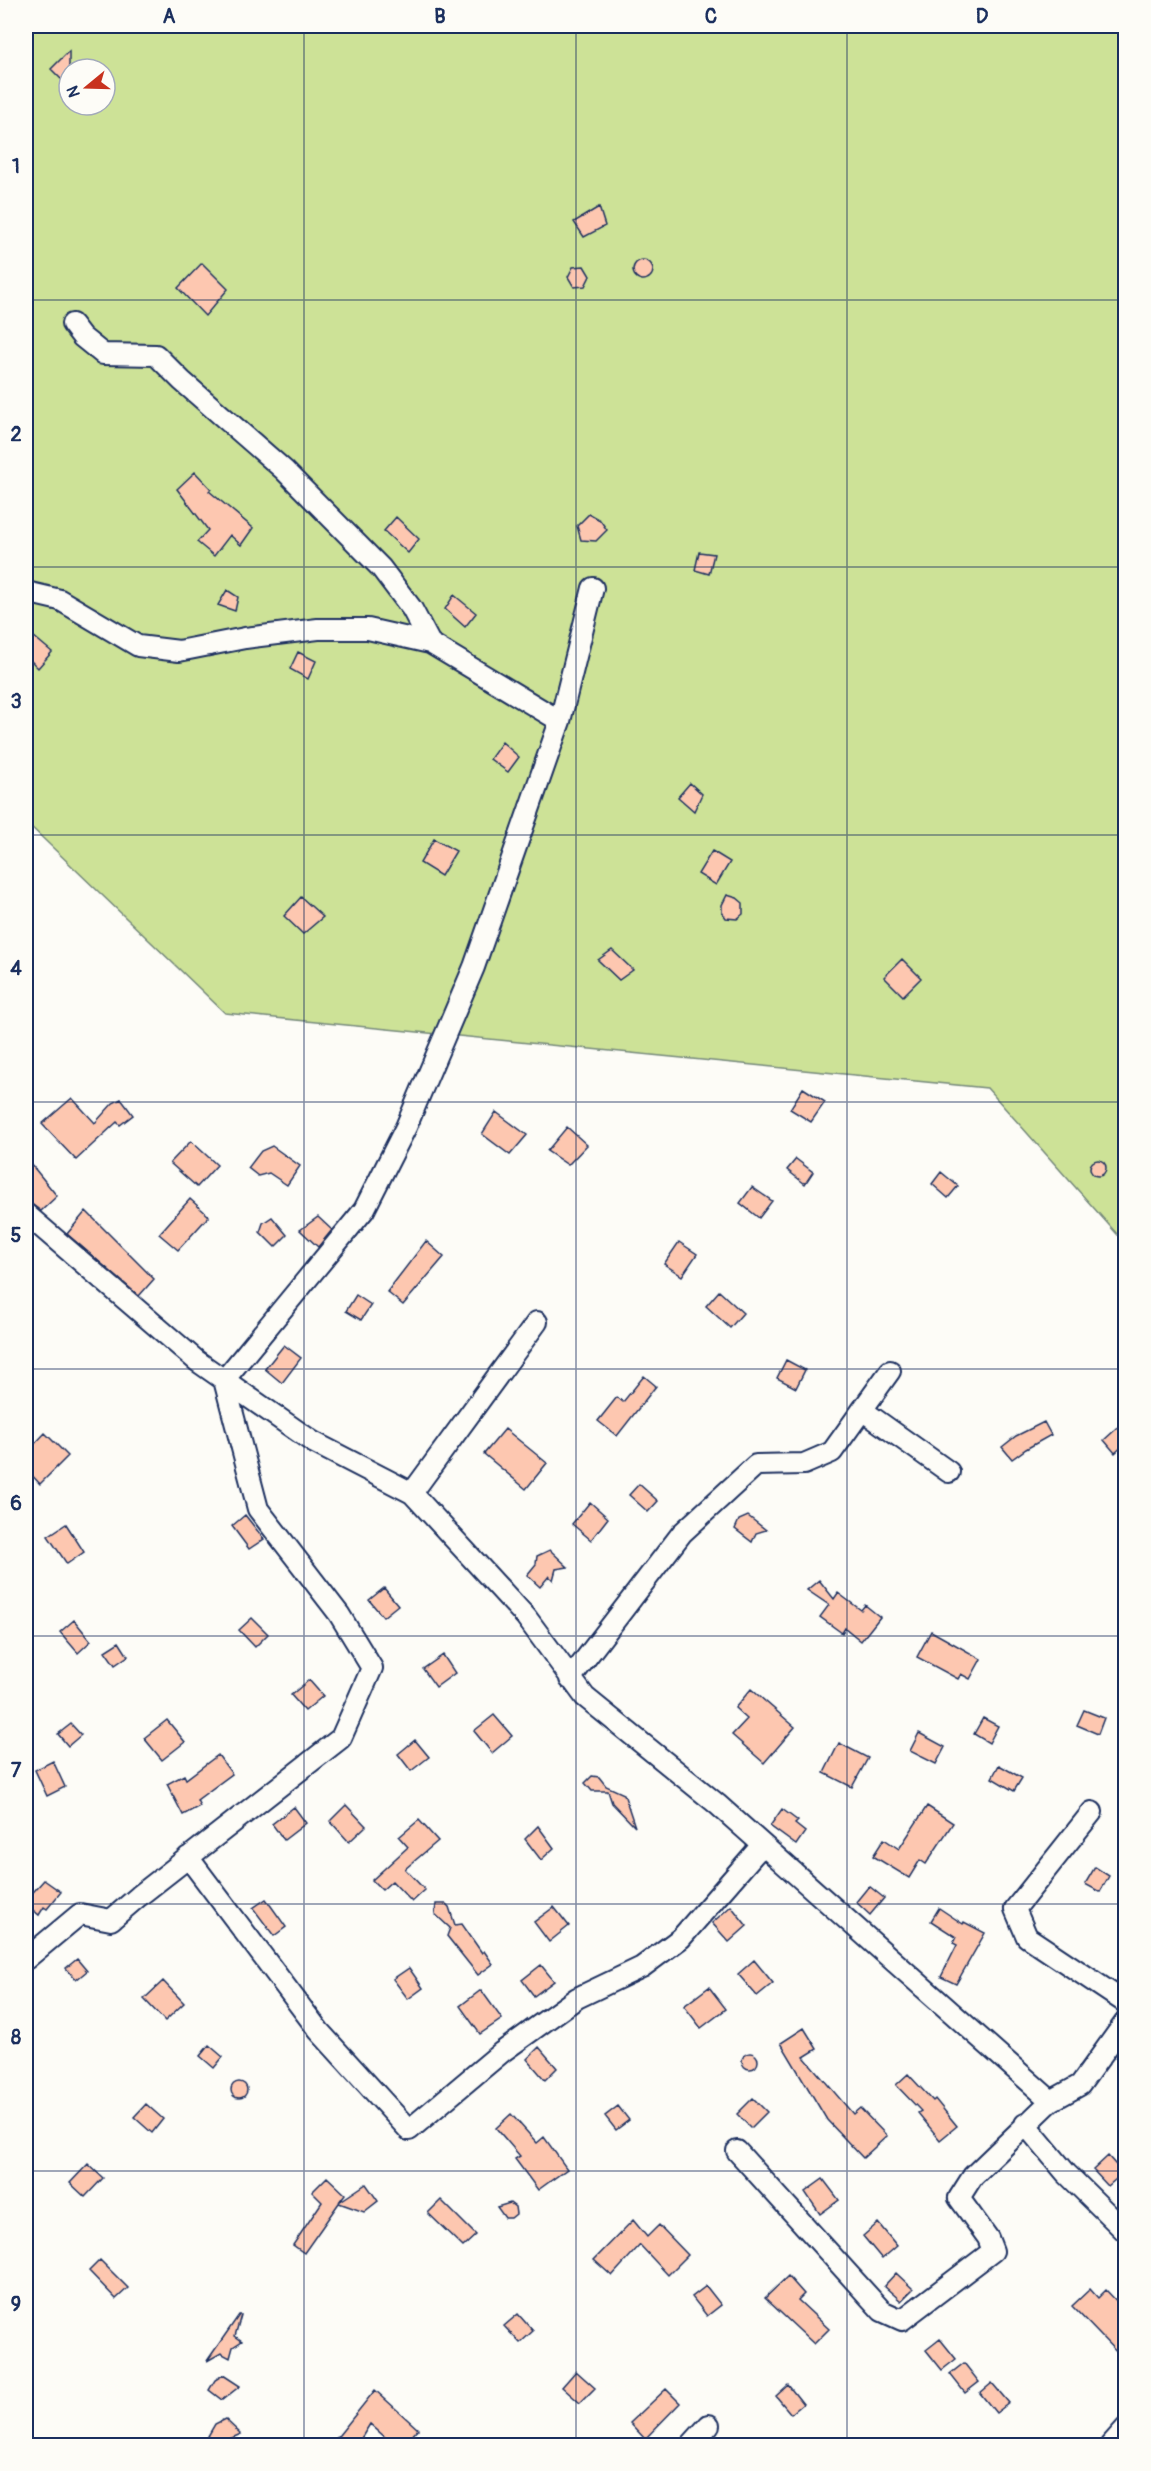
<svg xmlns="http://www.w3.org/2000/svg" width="1151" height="2471" viewBox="0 0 1151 2471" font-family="Pangolin,sans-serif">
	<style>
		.green { fill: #cde297; stroke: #74887a; stroke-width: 1.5; fill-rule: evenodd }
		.building { fill: #fdc7b0; stroke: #1b2f5e; stroke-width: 1.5 }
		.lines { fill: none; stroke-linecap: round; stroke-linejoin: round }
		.minor-casing { stroke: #1b2f5e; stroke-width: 24 }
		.minor { stroke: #fdfcf7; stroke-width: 20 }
		.grid { fill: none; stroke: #1b2f5e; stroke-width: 1.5; stroke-opacity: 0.55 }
		.neatline { fill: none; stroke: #1b2f5e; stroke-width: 2 }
		.grid-label { font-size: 20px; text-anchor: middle; font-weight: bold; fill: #1b2f5e }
	</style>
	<rect width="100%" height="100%" fill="#fdfcf7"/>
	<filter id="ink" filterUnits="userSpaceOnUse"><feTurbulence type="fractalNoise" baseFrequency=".0167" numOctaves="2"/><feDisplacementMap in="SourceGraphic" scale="12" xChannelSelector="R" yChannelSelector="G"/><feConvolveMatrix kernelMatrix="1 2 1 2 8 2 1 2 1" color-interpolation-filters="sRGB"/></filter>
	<g filter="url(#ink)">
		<!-- green -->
		<path class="green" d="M26,26H1125V1243L987,1088L225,1013L26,822ZM69,69H105V105H69Z"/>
		<!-- building -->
		<path class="building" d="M69,51V87L51,69Z
			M599,207L605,226L584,237L574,222Z
			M633 270a10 10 0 1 1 20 0a10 10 0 1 1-20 0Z
			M202,263L228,289L205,316L178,288Z
			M584,266L590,276L585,286L574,287L568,277L573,267Z
			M195,472L211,489L209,491L253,528L241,545L230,535L214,556L197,542L208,530L177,489Z
			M589,514L600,520L607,530L596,541L581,540L577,526Z
			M396,517L419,539L408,553L384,531Z
			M699,552L714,554L709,574L695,570Z
			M227,590L238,597L235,611L218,605Z
			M454,595L476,613L465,627L445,609Z
			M33,636L52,652L38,668L26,656V643Z
			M298,652L316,661L308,679L290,669Z
			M502,742L519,757L508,772L490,759Z
			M690,783L702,794L694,811L678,797Z
			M434,839L456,851L441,876L420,863Z
			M712,851L730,862L716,885L698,874Z
			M727,895L737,898L743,903V914L737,919L726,918L722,912V905Z
			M301,897L323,917L303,934L284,916Z
			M612,950L633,970L619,980L598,960Z
			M902,959L921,978L903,996L884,977Z
			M803,1088L825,1102L811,1122L790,1109Z
			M72,1098L95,1123L113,1103L121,1099L133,1115L120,1125L117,1122L76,1160L42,1124Z
			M496,1112L527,1135L510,1155L482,1134Z
			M567,1127L587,1145L568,1165L547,1151Z
			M191,1141L217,1165L197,1187L170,1163Z
			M272,1146L300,1166L287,1185L269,1173L258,1176L248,1168L261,1151Z
			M26,1158L57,1196L41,1211L26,1200Z
			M796,1159L813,1172L805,1184L787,1170Z
			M1090 1168a8 8 0 1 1 16 0a8 8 0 1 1-16 0Z
			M941,1172L958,1186L948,1198L932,1184Z
			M752,1187L772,1201L759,1218L740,1203Z
			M190,1199L209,1216L178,1250L159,1234Z
			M86,1211L154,1279L139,1296L67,1234Z
			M272,1217L287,1235L275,1247L260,1232L263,1223Z
			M318,1217L332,1230L318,1247L300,1230Z
			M426,1241L444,1257L403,1305L387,1292Z
			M679,1242L697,1254L682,1276L664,1264Z
			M719,1291L743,1313L730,1328L706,1306Z
			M356,1295L371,1305L361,1320L346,1311Z
			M284,1345L301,1358L282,1383L265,1369Z
			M786,1360L805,1370L796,1388L777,1378Z
			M644,1376L656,1386L617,1436L598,1421L617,1397L623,1402Z
			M1125,1421V1444L1115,1453L1104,1440Z
			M1044,1422L1051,1435L1026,1449L1012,1459L1002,1447L1016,1436Z
			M505,1429L547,1463L526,1489L484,1454Z
			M45,1433L68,1456L40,1484L26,1469V1453Z
			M639,1484L658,1501L648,1512L629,1495Z
			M590,1502L608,1518L591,1540L572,1524Z
			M245,1515L264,1539L249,1549L232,1526Z
			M748,1516L766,1530L756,1533L752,1542L735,1529L739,1520Z
			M66,1524L84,1552L67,1564L48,1536Z
			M550,1550L568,1567L556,1569L553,1580L549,1576L540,1587L527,1575L536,1564L537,1556Z
			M819,1580L834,1599L838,1593L861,1610L865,1605L880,1617L861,1641L845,1628L842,1633L820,1617L829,1605L807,1590Z
			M384,1588L398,1605L383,1617L369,1600Z
			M252,1618L268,1634L255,1647L239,1630Z
			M74,1620L91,1641L78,1653L60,1632Z
			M931,1631L981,1659L970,1679L961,1674L958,1679L917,1657Z
			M119,1642L128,1656L115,1665L105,1651Z
			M443,1655L455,1673L436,1687L423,1669Z
			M309,1680L323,1696L305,1711L291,1695Z
			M751,1689L795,1727L764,1763L732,1735L747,1719L735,1708Z
			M1084,1710L1104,1718L1098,1734L1077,1725Z
			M494,1715L512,1736L492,1753L474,1731Z
			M983,1718L998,1726L989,1743L974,1734Z
			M167,1720L185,1742L162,1760L144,1738Z
			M71,1724L81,1735L68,1746L58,1734Z
			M919,1733L945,1747L936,1764L910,1751Z
			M415,1740L429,1757L411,1771L398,1754Z
			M839,1743L868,1758L852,1787L824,1773Z
			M218,1755L232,1774L197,1800L200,1806L183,1815L167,1784L184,1775L186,1779Z
			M53,1761L65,1787L47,1796L35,1770Z
			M999,1765L1022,1778L1014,1791L992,1778Z
			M592,1776L599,1777L606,1786L624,1794L635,1827L612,1803L608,1791H592L585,1783Z
			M346,1805L366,1826L349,1842L330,1821Z
			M927,1806L953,1823L926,1864L920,1860L909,1878L873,1856L884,1839L899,1849Z
			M294,1807L306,1823L284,1840L272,1824Z
			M782,1809L798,1821L795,1824L805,1832L796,1845L770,1826Z
			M419,1820L438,1841L405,1869L425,1890L412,1902L392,1881L382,1890L372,1880L408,1847L399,1837Z
			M538,1826L554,1848L541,1860L525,1839Z
			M1095,1867L1109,1876L1100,1892L1085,1884Z
			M44,1880L61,1892L47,1909L44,1907L39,1915L26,1904V1900Z
			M869,1886L884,1898L870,1915L856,1902Z
			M266,1899L286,1927L274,1936L253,1908Z
			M436,1904H446L449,1907L455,1925L462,1924L482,1953L484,1951L493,1964L478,1975L447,1936L450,1928L435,1914Z
			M731,1906L747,1926L729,1942L712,1923Z
			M554,1907L569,1926L549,1942L534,1922Z
			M939,1908L963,1924L964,1922L985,1933L956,1984L941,1977L957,1945L953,1943L956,1937L931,1921Z
			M77,1959L87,1971L76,1980L66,1968Z
			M754,1960L773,1983L757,1996L738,1974Z
			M541,1965L554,1981L534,1996L522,1980Z
			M409,1968L423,1988L408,1999L393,1979Z
			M163,1981L184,2003L165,2021L144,1999Z
			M709,1987L726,2009L701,2028L684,2006Z
			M481,1990L502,2019L480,2034L460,2006Z
			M804,2028L817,2049L804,2057L853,2114L860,2108L887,2136L863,2158L827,2120L781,2043Z
			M209,2045L223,2057L214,2068L200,2056Z
			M539,2047L557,2068L545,2080L527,2059Z
			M742 2061a8 8 0 1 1 16 0a8 8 0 1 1-16 0Z
			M908,2074L933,2101L935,2099L957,2126L940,2140L918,2113L921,2111L896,2085Z
			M231 2090a8 8 0 1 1 16 0a8 8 0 1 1-16 0Z
			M753,2098L767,2112L751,2128L737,2114Z
			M146,2104L163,2119L152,2133L134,2117Z
			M618,2106L629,2120L616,2130L605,2116Z
			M511,2114L537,2143L544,2137L567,2169L538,2190L515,2159L520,2156L496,2128Z
			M1108,2156L1123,2173L1108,2186L1093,2170Z
			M88,2164L103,2178L85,2197L70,2183Z
			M327,2177L345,2194L339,2202L366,2184L378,2201L364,2212L339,2203L304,2253L293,2245L322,2202L312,2192Z
			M823,2179L839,2200L820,2214L805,2192Z
			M441,2200L476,2235L463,2247L428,2213Z
			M510,2203L515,2207L516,2214L511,2218H505L497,2207Z
			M633,2220L647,2237L659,2225L688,2255L668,2275L640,2245L612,2276L594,2260Z
			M878,2223L897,2246L882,2259L863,2236Z
			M100,2260L128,2288L116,2299L89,2271Z
			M896,2273L913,2289L901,2301L884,2286Z
			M788,2276L804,2294L798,2300L829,2329L814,2344L765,2298Z
			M706,2286L721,2305L707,2316L692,2297Z
			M1090,2289L1098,2298L1106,2290L1125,2310V2361L1072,2306Z
			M518,2314L533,2331L520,2343L504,2326Z
			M239,2315H241L235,2336L242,2341L233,2347L230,2358L221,2353L207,2361Z
			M940,2339L956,2359L942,2370L926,2350Z
			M964,2363L979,2382L965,2393L950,2374Z
			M576,2371L595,2388L580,2403L562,2387Z
			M223,2375L240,2386L222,2400L209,2390L215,2380Z
			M992,2383L1009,2403L996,2413L980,2393Z
			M788,2385L803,2404L791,2414L776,2396Z
			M666,2389L680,2403L645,2439L630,2423Z
			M375,2390L418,2429L404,2445H394L370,2424L357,2445H331Z
			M225,2419L241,2434L227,2440V2445H219L208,2436L215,2424Z"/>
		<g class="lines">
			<!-- minor casing -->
			<g class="minor-casing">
				<path id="minor" d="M72,324L82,337L103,354L156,355L182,381L284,470L381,568L412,609L430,643L560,721
					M26,592L60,600L138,646L179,651L245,638L318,629H368L430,643
					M26,1214L197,1361L313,1442L412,1493L526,1617L585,1697L717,1804L1051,2101L1080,2085L1126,2021
					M862,1410L949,1472
					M412,1493L537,1322
					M570,1679L682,1533L756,1465L804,1464L832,1452L890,1371
					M1092,1812L1015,1909L1027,1937L1126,2003
					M188,1857L319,2031L409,2130L502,2052L577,1998L642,1967L681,1938L762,1845
					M26,1959L80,1914L111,1920L139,1896L341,1738L372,1668L339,1614L258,1509L224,1380L364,1210L406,1127L474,967L560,721L593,588
					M1025,2124L1066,2173L1126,2232
					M737,2151L882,2311L902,2320L993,2251L988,2238L959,2198L973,2176L1051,2101
					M690,2446L709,2425
					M1110,2446L1126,2428"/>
			</g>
			<!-- minor -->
			<use href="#minor" class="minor"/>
		</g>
	</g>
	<!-- grid -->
	<path class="grid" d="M304,26V2446M576,26V2446M847,26V2446M26,300H1126M26,567H1126M26,835H1126M26,1102H1126M26,1369H1126M26,1636H1126M26,1904H1126M26,2171H1126"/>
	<!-- margin -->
	<rect width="1151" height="2471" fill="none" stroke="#fdfcf7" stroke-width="66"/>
	<!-- north arrow -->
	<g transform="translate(87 87) rotate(251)"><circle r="28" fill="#fdfcf7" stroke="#a3aaba" stroke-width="1.5"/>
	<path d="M0-4.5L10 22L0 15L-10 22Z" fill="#c8321e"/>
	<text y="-9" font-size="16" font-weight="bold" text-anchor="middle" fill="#1b2f5e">N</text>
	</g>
	<rect x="33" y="33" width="1085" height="2405" class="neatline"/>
	<g class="grid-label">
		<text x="169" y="23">A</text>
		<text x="440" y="23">B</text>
		<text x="711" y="23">C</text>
		<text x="982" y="23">D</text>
		<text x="16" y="173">1</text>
		<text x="16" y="441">2</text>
		<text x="16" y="708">3</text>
		<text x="16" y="975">4</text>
		<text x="16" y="1242">5</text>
		<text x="16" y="1510">6</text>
		<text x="16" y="1777">7</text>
		<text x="16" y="2044">8</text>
		<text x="16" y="2311">9</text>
	</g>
</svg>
